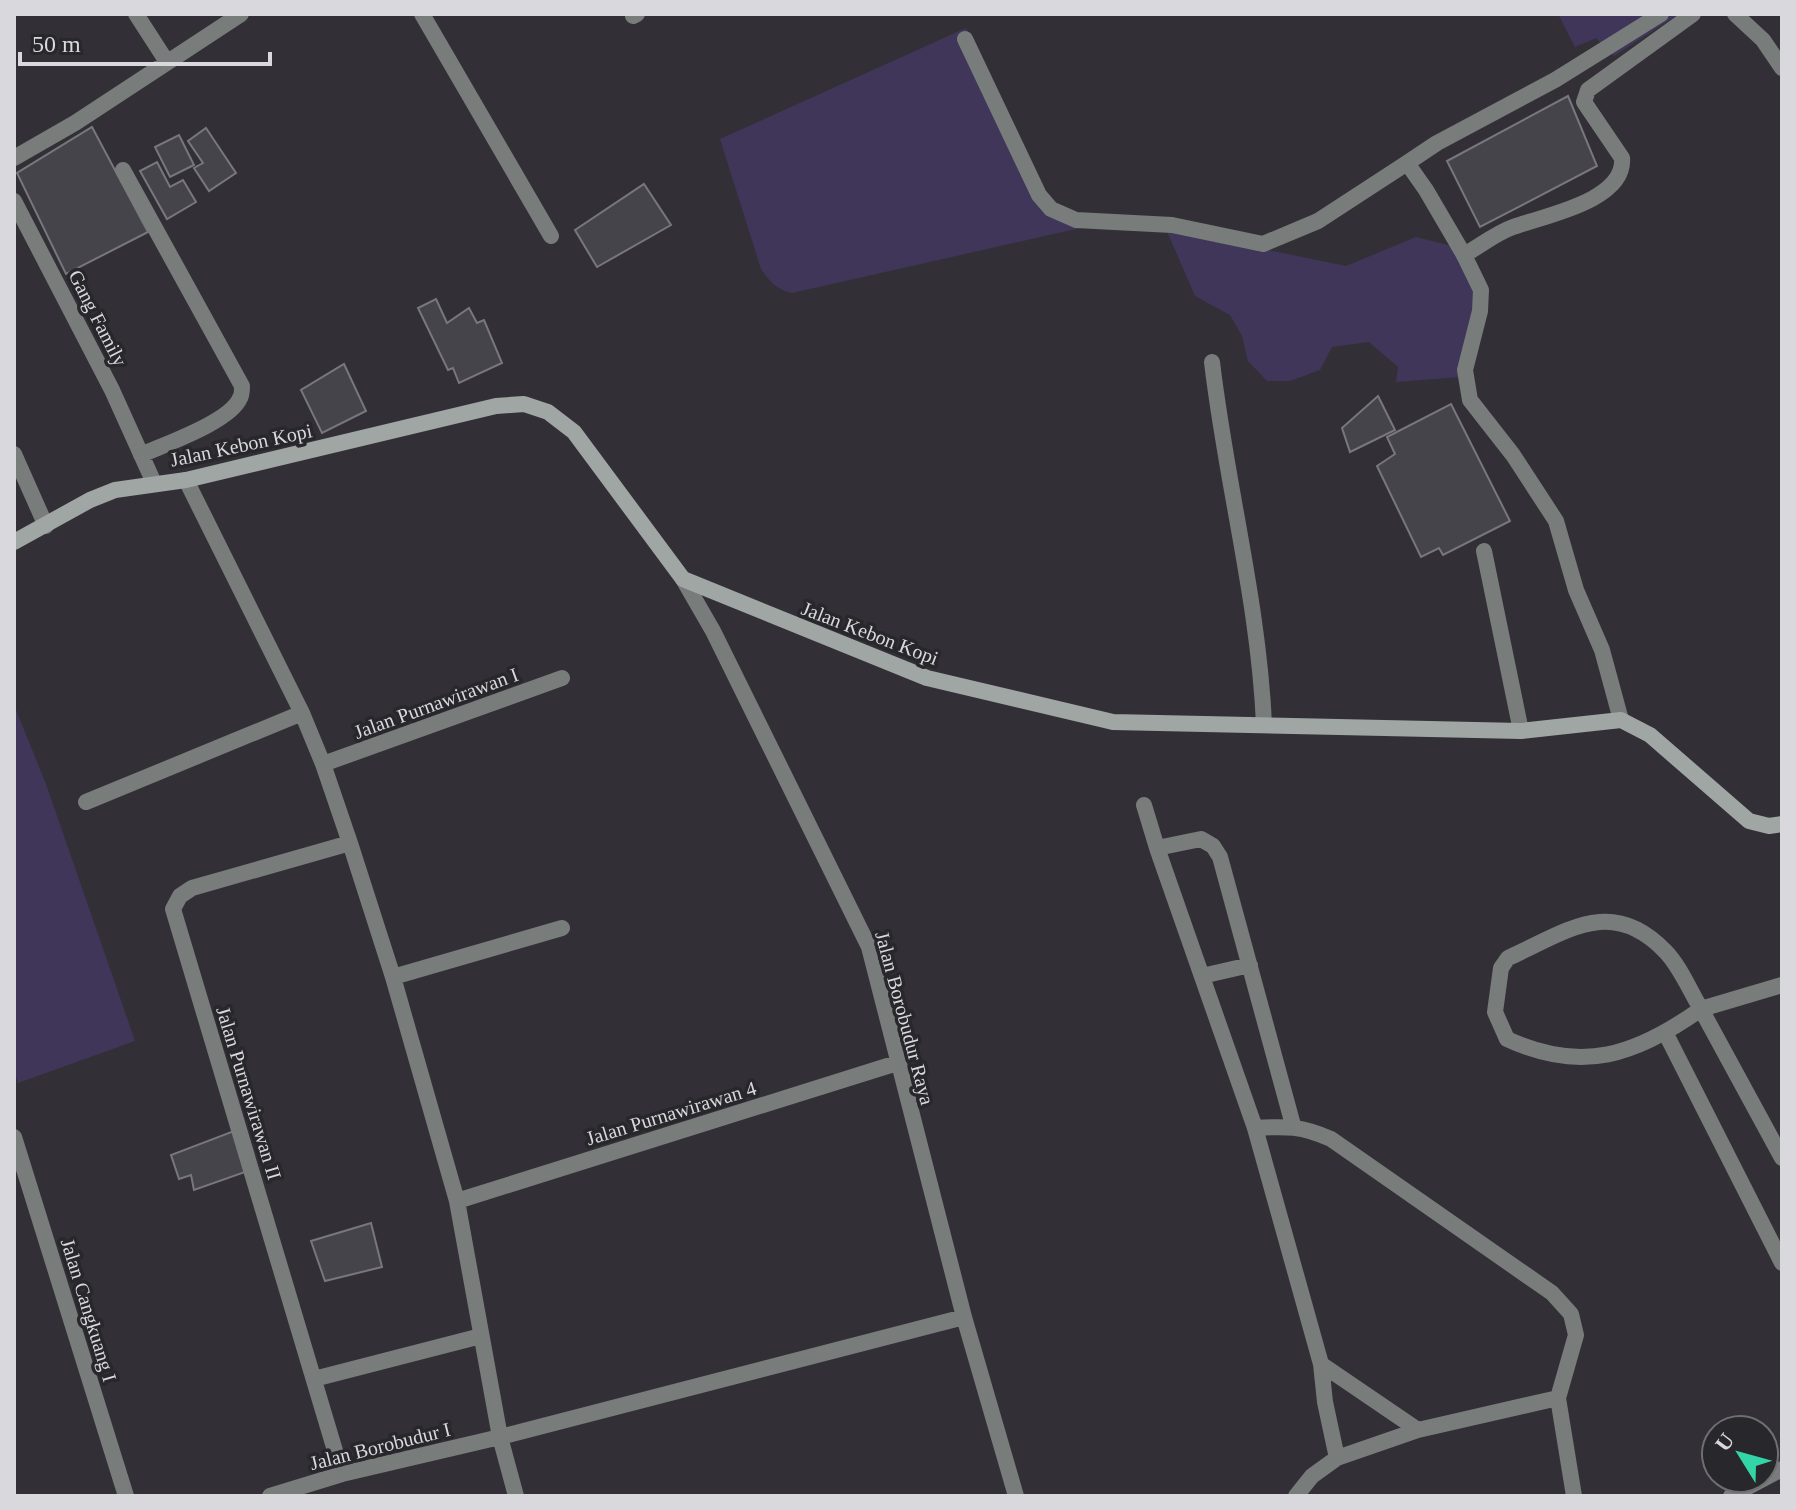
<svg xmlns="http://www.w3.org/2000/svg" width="1796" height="1510" viewBox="0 0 1796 1510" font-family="Georgia,serif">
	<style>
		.green { fill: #3f365a }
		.building { fill: #46444b; stroke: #78777e; stroke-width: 2 }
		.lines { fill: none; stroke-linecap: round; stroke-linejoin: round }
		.service { stroke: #787c7a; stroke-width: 16 }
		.minor { stroke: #787c7a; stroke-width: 16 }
		.secondary { stroke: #a0a6a4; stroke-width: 16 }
		.labels { text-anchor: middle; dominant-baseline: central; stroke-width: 7; stroke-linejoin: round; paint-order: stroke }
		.street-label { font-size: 20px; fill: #d9d8dc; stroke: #28272c }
	</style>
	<rect width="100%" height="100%" fill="#323036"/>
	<!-- green -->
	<path class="green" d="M1558,14H1679L1614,56L1596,38L1575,47Z
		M966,28L1044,188L1061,214L1085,227L792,293C777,290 769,281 761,269L720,139Z
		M1166,229L1346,266L1416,237L1456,247L1485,303L1470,352L1473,376L1396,382L1398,367L1369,342L1332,347L1320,370L1290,381H1267L1248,361L1242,336L1230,315L1195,296Z
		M14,705L46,784L135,1041L18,1083L14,1070Z"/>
	<!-- building -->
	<path class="building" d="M1568,96L1597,166L1480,227L1447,161Z
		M92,127L148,232L66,274L17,173Z
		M206,128L236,173L209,191L194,168L203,163L188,141Z
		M179,135L194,165L170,177L155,147Z
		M157,162L170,187L183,180L196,202L167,219L140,171Z
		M644,184L671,225L597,267L575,230Z
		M436,299L447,323L469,308L477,323L484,320L502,363L459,383L453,368L448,370L418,308Z
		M344,364L366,411L322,433L301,390Z
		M1378,396L1395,430L1350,452L1342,428Z
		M1451,404L1510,521L1443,555L1439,548L1421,557L1377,466L1395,454L1387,437Z
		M234,1131L248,1171L194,1190L191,1175L179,1179L171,1155Z
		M371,1223L382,1267L325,1281L311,1241Z"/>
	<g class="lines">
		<!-- service -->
		<path class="service" d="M965,39L1039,195L1051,209L1076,220L1172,225L1263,244L1318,221L1407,163
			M1464,255L1426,190L1407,163L1437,143L1555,80L1661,14
			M1212,362C1226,483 1259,603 1264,725
			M14,454L46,526
			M1484,551L1521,731"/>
		<!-- minor -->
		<path class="minor" d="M136,14L167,62
			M422,14L551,236
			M1735,14L1763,40L1782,68
			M633,16L637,14
			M14,158L75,123L241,14
			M123,170L242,386C242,389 242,395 240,398C230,422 165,444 141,455
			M14,201L112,390L154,483
			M186,480L302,713L323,764L350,843L393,977L457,1201L500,1437L516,1496
			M683,579L713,631L869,947L964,1317L1016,1496
			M1621,720L1602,650L1576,590L1556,521L1513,455L1470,400L1465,370L1480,311L1481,290L1464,255C1480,246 1496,233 1513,227C1543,216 1626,201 1622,158L1584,102L1588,90L1693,14
			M323,764L562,678
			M86,802L302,713
			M1144,805L1157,848L1255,1128L1321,1364L1325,1402L1337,1458
			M1157,848L1201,839L1213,846L1220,857L1293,1125
			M1202,976L1250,965
			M393,977L562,928
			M1782,985L1701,1009C1690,991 1680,966 1665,951C1611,895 1566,932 1508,958L1501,968L1495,1012L1507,1039C1582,1074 1636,1055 1701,1009L1782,1158
			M1666,1034L1782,1263
			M1255,1128C1286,1126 1302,1126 1331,1139L1552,1293L1571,1314L1576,1335L1558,1398L1574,1496
			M14,1137L126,1496
			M457,1201L897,1063
			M1321,1364L1418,1430
			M314,1379L481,1336
			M342,1474L173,909L180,896L192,888L350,843
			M270,1496L342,1474L500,1437L964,1317
			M1296,1496L1312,1476L1337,1458L1418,1430L1558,1398
			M1731,1496L1782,1469"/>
		<!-- secondary -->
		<path class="secondary" d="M14,542L90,500L115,490L186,480L496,406L524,404L548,412L574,432L683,579L927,678L1113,722L1521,731L1621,720L1650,735L1749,821L1769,826L1782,824"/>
	</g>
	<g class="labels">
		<!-- street labels -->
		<g class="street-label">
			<text transform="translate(98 318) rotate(63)">Gang Family</text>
			<text transform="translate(241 445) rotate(-12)">Jalan Kebon Kopi</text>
			<text transform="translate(870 633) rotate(21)">Jalan Kebon Kopi</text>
			<text transform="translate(436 703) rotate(-20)">Jalan Purnawirawan I</text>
			<text transform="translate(905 1018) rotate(75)">Jalan Borobudur Raya</text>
			<text transform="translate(249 1093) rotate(73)">Jalan Purnawirawan II</text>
			<text transform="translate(671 1113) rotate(-17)">Jalan Purnawirawan 4</text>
			<text transform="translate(89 1310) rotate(73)">Jalan Cangkuang I</text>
			<text transform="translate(380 1446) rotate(-14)">Jalan Borobudur I</text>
		</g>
	</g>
	<!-- border -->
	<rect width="1796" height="1510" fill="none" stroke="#d9d8dc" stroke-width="32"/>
	<!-- north arrow -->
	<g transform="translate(1740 1454) rotate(307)"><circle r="38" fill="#28272c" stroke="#6f6e72" stroke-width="2"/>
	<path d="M0-6L14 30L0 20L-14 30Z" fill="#33d4a8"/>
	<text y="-12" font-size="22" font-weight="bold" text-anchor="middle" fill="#d9d8dc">U</text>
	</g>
	<!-- scale -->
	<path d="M20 52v12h250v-12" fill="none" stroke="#d9d8dc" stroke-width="4"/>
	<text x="32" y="52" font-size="24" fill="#d9d8dc" stroke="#28272c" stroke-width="6" paint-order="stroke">50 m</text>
</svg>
